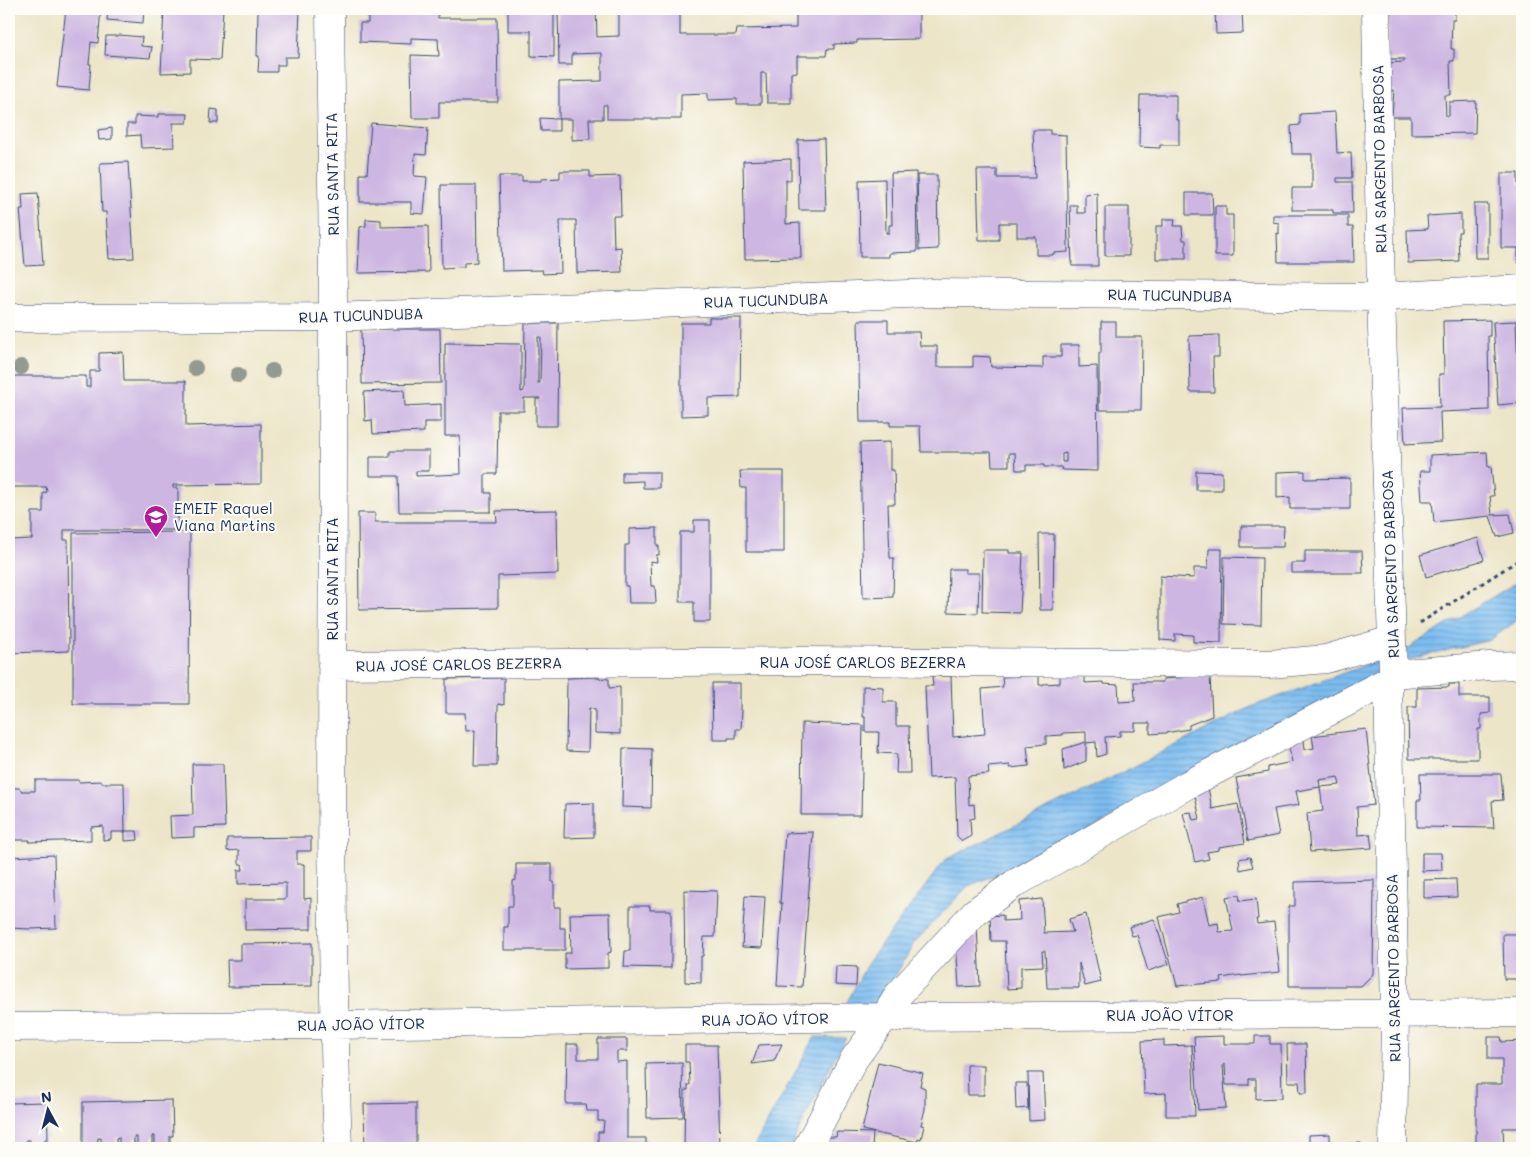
<svg xmlns="http://www.w3.org/2000/svg" width="1531" height="1157" viewBox="0 0 1531 1157" font-family="Mali,sans-serif">
	<style>
		.water { fill: url(#water-rules); stroke: #4c76a8 }
		.building { fill: #cdb7e2; fill-rule: evenodd }
		.lines { fill: none; stroke-linecap: round; stroke-linejoin: round }
		.minor-casing { stroke: #3a4a6e; stroke-width: 29 }
		.path { stroke: #3a4a6e; stroke-width: 3; stroke-dasharray: 4 4; stroke-linecap: butt }
		.minor { stroke: #fff; stroke-width: 28 }
		.tree { fill: #939a8f }
		.labels { text-anchor: middle; dominant-baseline: central; stroke-width: 4; stroke-linejoin: round; paint-order: stroke }
		.street-label { font-size: 15px; fill: #1b2f5e; stroke: #fdfcf7 }
		.poi-label { font-size: 15px; fill: #1b2f5e; stroke: #fdfcf7; text-anchor: start }
	</style>
	<defs>
		<pattern id="water-rules" width="6" height="5" patternUnits="userSpaceOnUse" patternTransform="scale(1.25)"><rect width="6" height="5" fill="#7cbdf1"/><path d="M0 2.5h6" fill="none" stroke="#659ac6"/></pattern>
	</defs>
	<rect width="100%" height="100%" fill="#fdfcf7"/>
	<filter id="ink" filterUnits="userSpaceOnUse"><feTurbulence type="fractalNoise" baseFrequency=".02" numOctaves="2"/><feDisplacementMap in="SourceGraphic" scale="10" xChannelSelector="R" yChannelSelector="G"/><feConvolveMatrix kernelMatrix="1 2 1 2 8 2 1 2 1" color-interpolation-filters="sRGB"/></filter>
	<filter id="wash" filterUnits="userSpaceOnUse"><feTurbulence type="fractalNoise" baseFrequency=".0096" numOctaves="4" result="noise"/><feDisplacementMap in="SourceGraphic" scale="20" xChannelSelector="R" yChannelSelector="G"/><feGaussianBlur stdDeviation="1.12" result="paint"/><feColorMatrix in="noise" values="0 0 0 0 0 0 0 0 0 0 0 0 0 0 0 0 0 1.4 0 .05"/><feComposite in="paint" operator="in"/></filter>
	<g filter="url(#wash)">
		<rect width="100%" height="100%" fill="#ece5c8"/>
		<!-- water -->
		<path class="water" d="M1522,579V617L1490,640L1407,660V649Z
			M1379,660L1381,678L1034,859L968,886L914,943L875,1012L844,1008L868,962L945,860L1137,765L1253,706Z
			M815,1037L846,1038L834,1059L790,1148H753Z"/>
		<g id="blocks">
			<!-- building -->
			<path class="building" d="M66,9H101L98,43L91,42L89,64H91L89,90L57,87Z
				M108,9H144L143,23L107,20Z
				M164,9H223L220,60L190,59V72L161,73Z
				M258,9H300L298,57H285V65H277V72H258L259,56H257Z
				M368,9H438V18H497L498,102H439V118H412L411,55L439,56L438,39L411,38V44L360,42V23H368Z
				M508,9H554V57L531,56V31H508Z
				M558,9H596L597,37L619,36V9H680V35H736L737,29L796,28V9H919V39L857,40V43L834,44V49H827L826,56H797V72L791,73V103H767L766,73H761V104H737V99L708,100V93L681,94V119H607V105H603V119H589L590,139L572,140V119H559V82L602,81V53L572,54V65H559Z
				M1215,9H1242L1243,33L1216,34Z
				M1388,9H1455V20H1452L1451,49H1454V61H1450L1451,95H1445L1446,116H1449V102L1476,101L1475,133L1411,134V117H1392L1394,90H1387V63L1404,62V59H1387Z
				M119,35L142,37L141,46L152,47L150,58L105,55L106,36H118Z
				M1140,95H1176V120H1179V145H1160V148L1139,147Z
				M211,109L218,110V123H210Z
				M1335,112L1337,153L1351,152L1352,178H1337V182H1352L1353,213H1333V210H1292V188H1312V154H1292L1291,126L1300,125V114Z
				M158,114H188L187,123H173L174,147L141,148L140,135L127,136V124H135V116L158,117Z
				M540,118L559,119V131H541Z
				M371,123L428,128L426,155L415,154L414,176L427,177L424,214L411,213V202H360V174H367Z
				M112,128V139L99,140L98,130Z
				M1033,130H1050V134L1066,135L1068,252L1053,253V255H1036V237H1017V223H999V240H979L977,170H997V178H1035Z
				M824,139L826,210H799L798,140Z
				M791,159V180H786V224L800,223L801,258L745,259L743,161Z
				M128,162L134,258L109,259L106,212H102L100,163Z
				M560,171H590V177L620,176L621,216H613L614,248L621,247L622,272L577,273L576,220H560L561,273L543,274L542,270L502,271L499,176H522V181H541V179L560,178Z
				M916,172L917,252L889,253V257H860L859,180L885,179L886,233H889V225H892L891,173Z
				M1501,173H1518V184H1522V263H1518V248H1501Z
				M917,175H937L938,249L919,250Z
				M441,185H476L477,262L464,263V267L442,268Z
				M38,193L43,265L25,266L20,209H23L22,194Z
				M1097,193L1098,266H1072L1070,205H1077V213H1085V194Z
				M1186,193H1212L1213,215H1186Z
				M1474,204H1488V258H1475Z
				M1215,206H1226V215H1233V256H1215Z
				M1105,207H1129V256H1105Z
				M1461,214V232H1458L1459,261L1408,263L1407,230L1428,229L1427,216Z
				M1273,215H1348V227H1353L1354,262H1278L1277,233L1279,234V223L1273,222Z
				M366,219L381,220V227L428,226L429,272L358,273L360,227L366,226Z
				M1163,219H1175L1174,226H1182L1183,240H1186V259H1156V226H1163Z
				M709,318H741L740,397L708,398V415L681,416V323H709Z
				M1518,319H1522V336H1519Z
				M858,320H888V332H919L920,346H937V367H973V356L990,357L991,367L1043,368V357H1061V345H1079V367L1097,366L1098,471L1062,470L1061,467H1044V465H1026V470H1016L1015,453H1009V466H992L991,452H921L920,426H890V422H860ZM1066,453V462H1062V454Z
				M1490,320V336H1488L1489,410L1440,412L1441,442L1405,444L1403,408L1440,407L1439,374H1444L1443,321Z
				M1516,321L1518,369H1522V380H1518L1519,403L1498,405L1493,322Z
				M1101,322H1116V337H1142L1141,410H1099V353H1101Z
				M525,323H558L557,426H536V399H540V398H524V411H498L497,474H485V493H491V512H399L398,476H370V457H390V451H429V471H416V476L461,474L460,436H445V343L521,344V392L524,391ZM538,337H541L540,383H538Z
				M361,329H440L441,383L362,384Z
				M1219,335V357H1213L1214,392H1190L1189,336Z
				M123,352L124,381H186V426L261,424V484L173,485V488H178V530H64V540H68L69,651L9,653V540L32,539V512H43V493L47,492L46,487H9V376H86V387H90V371H99V353Z
				M404,390L405,406L441,404V422H424V432L373,434L372,420L365,421L364,392Z
				M890,442V470H894L895,504H888L890,558H894L893,597L863,598L860,443Z
				M1487,452L1488,467H1491L1494,496H1490L1492,515L1510,514L1514,533L1497,537L1490,516L1434,522L1432,501H1422L1420,471H1430V455Z
				M740,471H784V552H746V488H741Z
				M1196,471L1222,472V490H1196Z
				M1305,471V479L1350,478V509H1290V497L1277,498V472Z
				M622,472H659V488H643V481L622,482Z
				M557,510L558,574L498,576V608L359,610L358,513H375V522H497L496,511Z
				M694,520H710V622H694V602H680V532H694Z
				M1241,526H1284L1283,547H1241Z
				M657,528V546H659V555H656L657,562L650,561L651,586H655L656,603H629L628,586H625V545H629V529Z
				M190,532L189,704H73V533Z
				M1039,534H1054L1053,610H1040Z
				M1478,538L1484,560L1426,577L1420,555Z
				M1209,549H1222L1221,643L1193,642V635L1175,634V641L1160,640V576L1194,578V568H1208Z
				M983,550H1009V553H1023L1020,613L982,612Z
				M1305,551H1362L1363,573H1291V563H1305Z
				M1224,557L1262,558L1261,625L1223,624Z
				M949,569H965V573H979L978,613L948,612Z
				M1060,675L1085,676V683L1104,682V684L1118,685L1119,702L1135,701L1134,682H1163V679L1210,676L1212,716L1189,725V729L1165,733L1150,734V723H1135V731H1120V736L1105,737L1106,754L1097,757L1096,742L1086,743V761L1064,770L1063,749L1086,742V732L1063,733V735L1046,736V744L1027,746L1029,766L1010,768V765L988,767L989,774L968,776L969,805L974,804L975,818L970,819L971,836L962,841L957,836L955,777L929,778L925,686H933L932,676H951L953,737L985,734L982,689L1003,687L1002,677L1039,676V685H1043V684L1060,683Z
				M596,677V678L609,679V688L620,687V734L595,733V709L589,708L588,752L566,751L567,678Z
				M504,678V705L498,704L497,766H474L475,730L466,731L465,713H446V679Z
				M712,683H740V710H742L741,729H736V738H728V740H713Z
				M1449,684H1459V697H1490V713L1481,714V729H1478V759H1409L1408,707H1417V688L1449,687Z
				M863,686L883,687V702H896V726H909L910,773H896L897,754L878,753L879,732H865V717H863Z
				M802,723L863,725L861,815H801Z
				M1366,729L1374,805L1357,807L1358,835L1370,834L1372,848L1310,852L1307,813L1323,811L1320,787L1296,791L1299,805L1274,809L1279,835L1248,841L1236,778L1268,772V767L1292,762L1288,743L1304,739L1305,750L1314,748L1312,736ZM1338,777L1340,785L1320,787L1319,780Z
				M623,748L652,749L651,808L622,807Z
				M192,764H223L225,827L194,828V837L171,838L170,816L193,815Z
				M1420,774H1501L1503,800L1492,801L1494,828L1417,827V800H1421Z
				M35,780H78L79,782L102,781V783H124L125,832H111V839L103,840V826L91,827V840L29,842L30,840H10L11,843H9V788H19L22,791H35Z
				M1208,787L1212,809L1238,804L1245,843L1219,847V850L1207,852L1209,859L1195,862L1183,813L1191,812L1193,820L1200,819L1194,791Z
				M594,803V837L564,838L565,804Z
				M125,831H137L138,840L125,841Z
				M813,832L802,987L777,986L782,903H780L785,833Z
				M311,837V851H297V864H304V899L311,898V929L245,930V899H286V883L238,884V870H243L242,864H239V850L227,851V838Z
				M1422,853H1441L1442,870L1422,871Z
				M54,855L56,928L31,929L9,928V857Z
				M1250,857L1253,867L1240,870L1239,859Z
				M516,864H552V882H554V907H560V928H565V950H504V927H508V906H513V881L516,880Z
				M1456,879L1457,897L1424,898V880Z
				M1374,880L1373,974L1361,986H1289V906H1295V882Z
				M684,890L717,891L715,937H704L703,956H701V983L685,982Z
				M1239,895L1240,901L1256,899L1258,919H1256L1257,924L1274,922L1280,972L1241,976V975L1221,978L1222,982L1177,986L1159,917L1179,912L1177,904L1203,897L1209,925L1218,923L1219,932L1233,931L1226,897Z
				M745,896L765,897L762,948L742,947Z
				M1042,899L1044,933L1073,932L1069,919L1086,914L1101,982L1085,986L1079,963V988H1047L1045,951H1042L1043,966L1021,967V988L1007,989L1005,941H991L990,916L1003,915V921L1020,920L1019,901Z
				M630,906H650V910H671V968L624,967L625,951H630Z
				M610,913L611,952L608,953V968L565,969V953H571L570,914Z
				M1154,919L1169,964L1148,971L1137,935L1132,936L1129,927Z
				M977,925L980,986L959,987L956,942Z
				M1503,934H1522V979H1504Z
				M312,943V986L228,987L227,960H241V944Z
				M836,966L857,967L856,986L835,985Z
				M1224,1036V1044H1255V1036H1270V1044H1281L1282,1098L1256,1099V1079H1249V1085H1226L1225,1064L1223,1065L1226,1108L1198,1110L1194,1037Z
				M1488,1037H1501L1502,1042L1522,1041V1128H1503L1504,1148H1476V1084H1502V1059H1488Z
				M598,1039H627V1051H617V1062L627,1061V1138H646V1148H598V1132H603L604,1121H598V1111H587L586,1104H566L567,1044H578V1059H598Z
				M1164,1040V1046L1192,1045L1195,1116H1166V1093L1144,1094L1142,1041Z
				M782,1044L774,1061L752,1064L759,1045Z
				M1287,1044H1306L1307,1093H1300L1299,1082H1288Z
				M685,1045H717L720,1148H684L685,1090H688V1085H690L689,1062H685Z
				M878,1062L923,1073L920,1086L925,1088V1109L921,1125L924,1126L921,1139L918,1138L917,1142L862,1130Z
				M682,1063L683,1117L647,1118L646,1064Z
				M967,1065H984V1095H968Z
				M1028,1073H1043L1045,1120L1029,1121Z
				M1015,1083H1027L1028,1108L1016,1109Z
				M172,1100L173,1136H170V1148H155V1136H152V1148H137V1137H134V1148H119V1137L116,1138V1148H101V1138H98V1148H83V1102Z
				M47,1102L48,1139H45V1148H30V1140H26L27,1148H11V1141L9,1140V1103Z
				M416,1103V1148H365L364,1104Z
				M837,1132L873,1133L872,1148H818L823,1137H836Z
				M1330,1134V1144L1361,1143V1148H1309V1135Z"/>
		</g>
	</g>
	<g filter="url(#ink)">
		<use href="#blocks" fill-opacity="0" stroke="#3a4a6e" stroke-width="1"/>
		<g class="lines">
			<!-- minor casing -->
			<g class="minor-casing">
				<path id="minor" d="M330,9C331,112 333,215 333,318C334,595 328,872 338,1148
					M1376,9L1381,297L1393,674L1388,681L1395,1013L1393,1148
					M9,318L333,317L932,293L1381,297L1522,289
					M332,665L805,661L1270,664L1326,659L1392,640
					M1393,674L1489,666L1522,665
					M9,1027L333,1025L885,1017L1522,1013
					M807,1148L854,1059L885,1017L898,995L975,912L1014,884L1187,785L1388,681"/>
			</g>
			<!-- path -->
			<path class="path" d="M1420,623L1522,558"/>
			<!-- minor -->
			<use href="#minor" class="minor"/>
		</g>
		<!-- trees -->
		<g class="tree">
			<circle cx="21" cy="367" r="8"/>
			<circle cx="195" cy="368" r="8"/>
			<circle cx="272" cy="371" r="8"/>
			<circle cx="238" cy="375" r="8"/>
		</g>
	</g>
	<!-- icons -->
	<defs>
		<g id="school-pin" transform="scale(1.25)"><path d="M0 17L-7.5 6A9.5 9.5 0 1 1 7.5 6Z" fill="#b5179e" stroke="#fdfcf7"/><path d="M0-5L7-2L0 1L-7-2ZM-4 1L0 2.5L4 1V4Q0 6-4 4Z" fill="#fff"/></g>
	</defs>
	<g fill-rule="evenodd">
		<use href="#school-pin" x="156" y="517"/>
	</g>
	<g class="labels">
		<!-- street labels -->
		<g class="street-label">
			<text transform="translate(1379 159) rotate(-91)">RUA SARGENTO BARBOSA</text>
			<text transform="translate(332 174) rotate(-91)">RUA SANTA RITA</text>
			<text transform="translate(1170 295) rotate(1)">RUA TUCUNDUBA</text>
			<text transform="translate(766 300) rotate(-2)">RUA TUCUNDUBA</text>
			<text transform="translate(361 315) rotate(-2)">RUA TUCUNDUBA</text>
			<text transform="translate(1390 564) rotate(-92)">RUA SARGENTO BARBOSA</text>
			<text transform="translate(332 579) rotate(-90)">RUA SANTA RITA</text>
			<text x="863" y="662">RUA JOSÉ CARLOS BEZERRA</text>
			<text transform="translate(459 664) rotate(-1)">RUA JOSÉ CARLOS BEZERRA</text>
			<text transform="translate(1393 968) rotate(-91)">RUA SARGENTO BARBOSA</text>
			<text x="1170" y="1015">RUA JOÃO VÍTOR</text>
			<text transform="translate(765 1019) rotate(-1)">RUA JOÃO VÍTOR</text>
			<text transform="translate(361 1024) rotate(-1)">RUA JOÃO VÍTOR</text>
		</g>
		<!-- poi labels -->
		<g class="poi-label">
			<text x="174" y="508">EMEIF Raquel<tspan x="174" dy="17">Viana Martins</tspan></text>
		</g>
	</g>
	<!-- margin -->
	<rect width="1531" height="1157" fill="none" stroke="#fdfcf7" stroke-width="30"/>
	<!-- north arrow -->
	<g transform="translate(48 1110) rotate(353)" stroke="#fdfcf7" stroke-width="4" paint-order="stroke">
	<path d="M0-4L9 19L0 12L-9 19Z" fill="#1b2f5e"/>
	<text y="-8" font-size="14" font-weight="bold" text-anchor="middle" fill="#1b2f5e">N</text>
	</g>
</svg>
